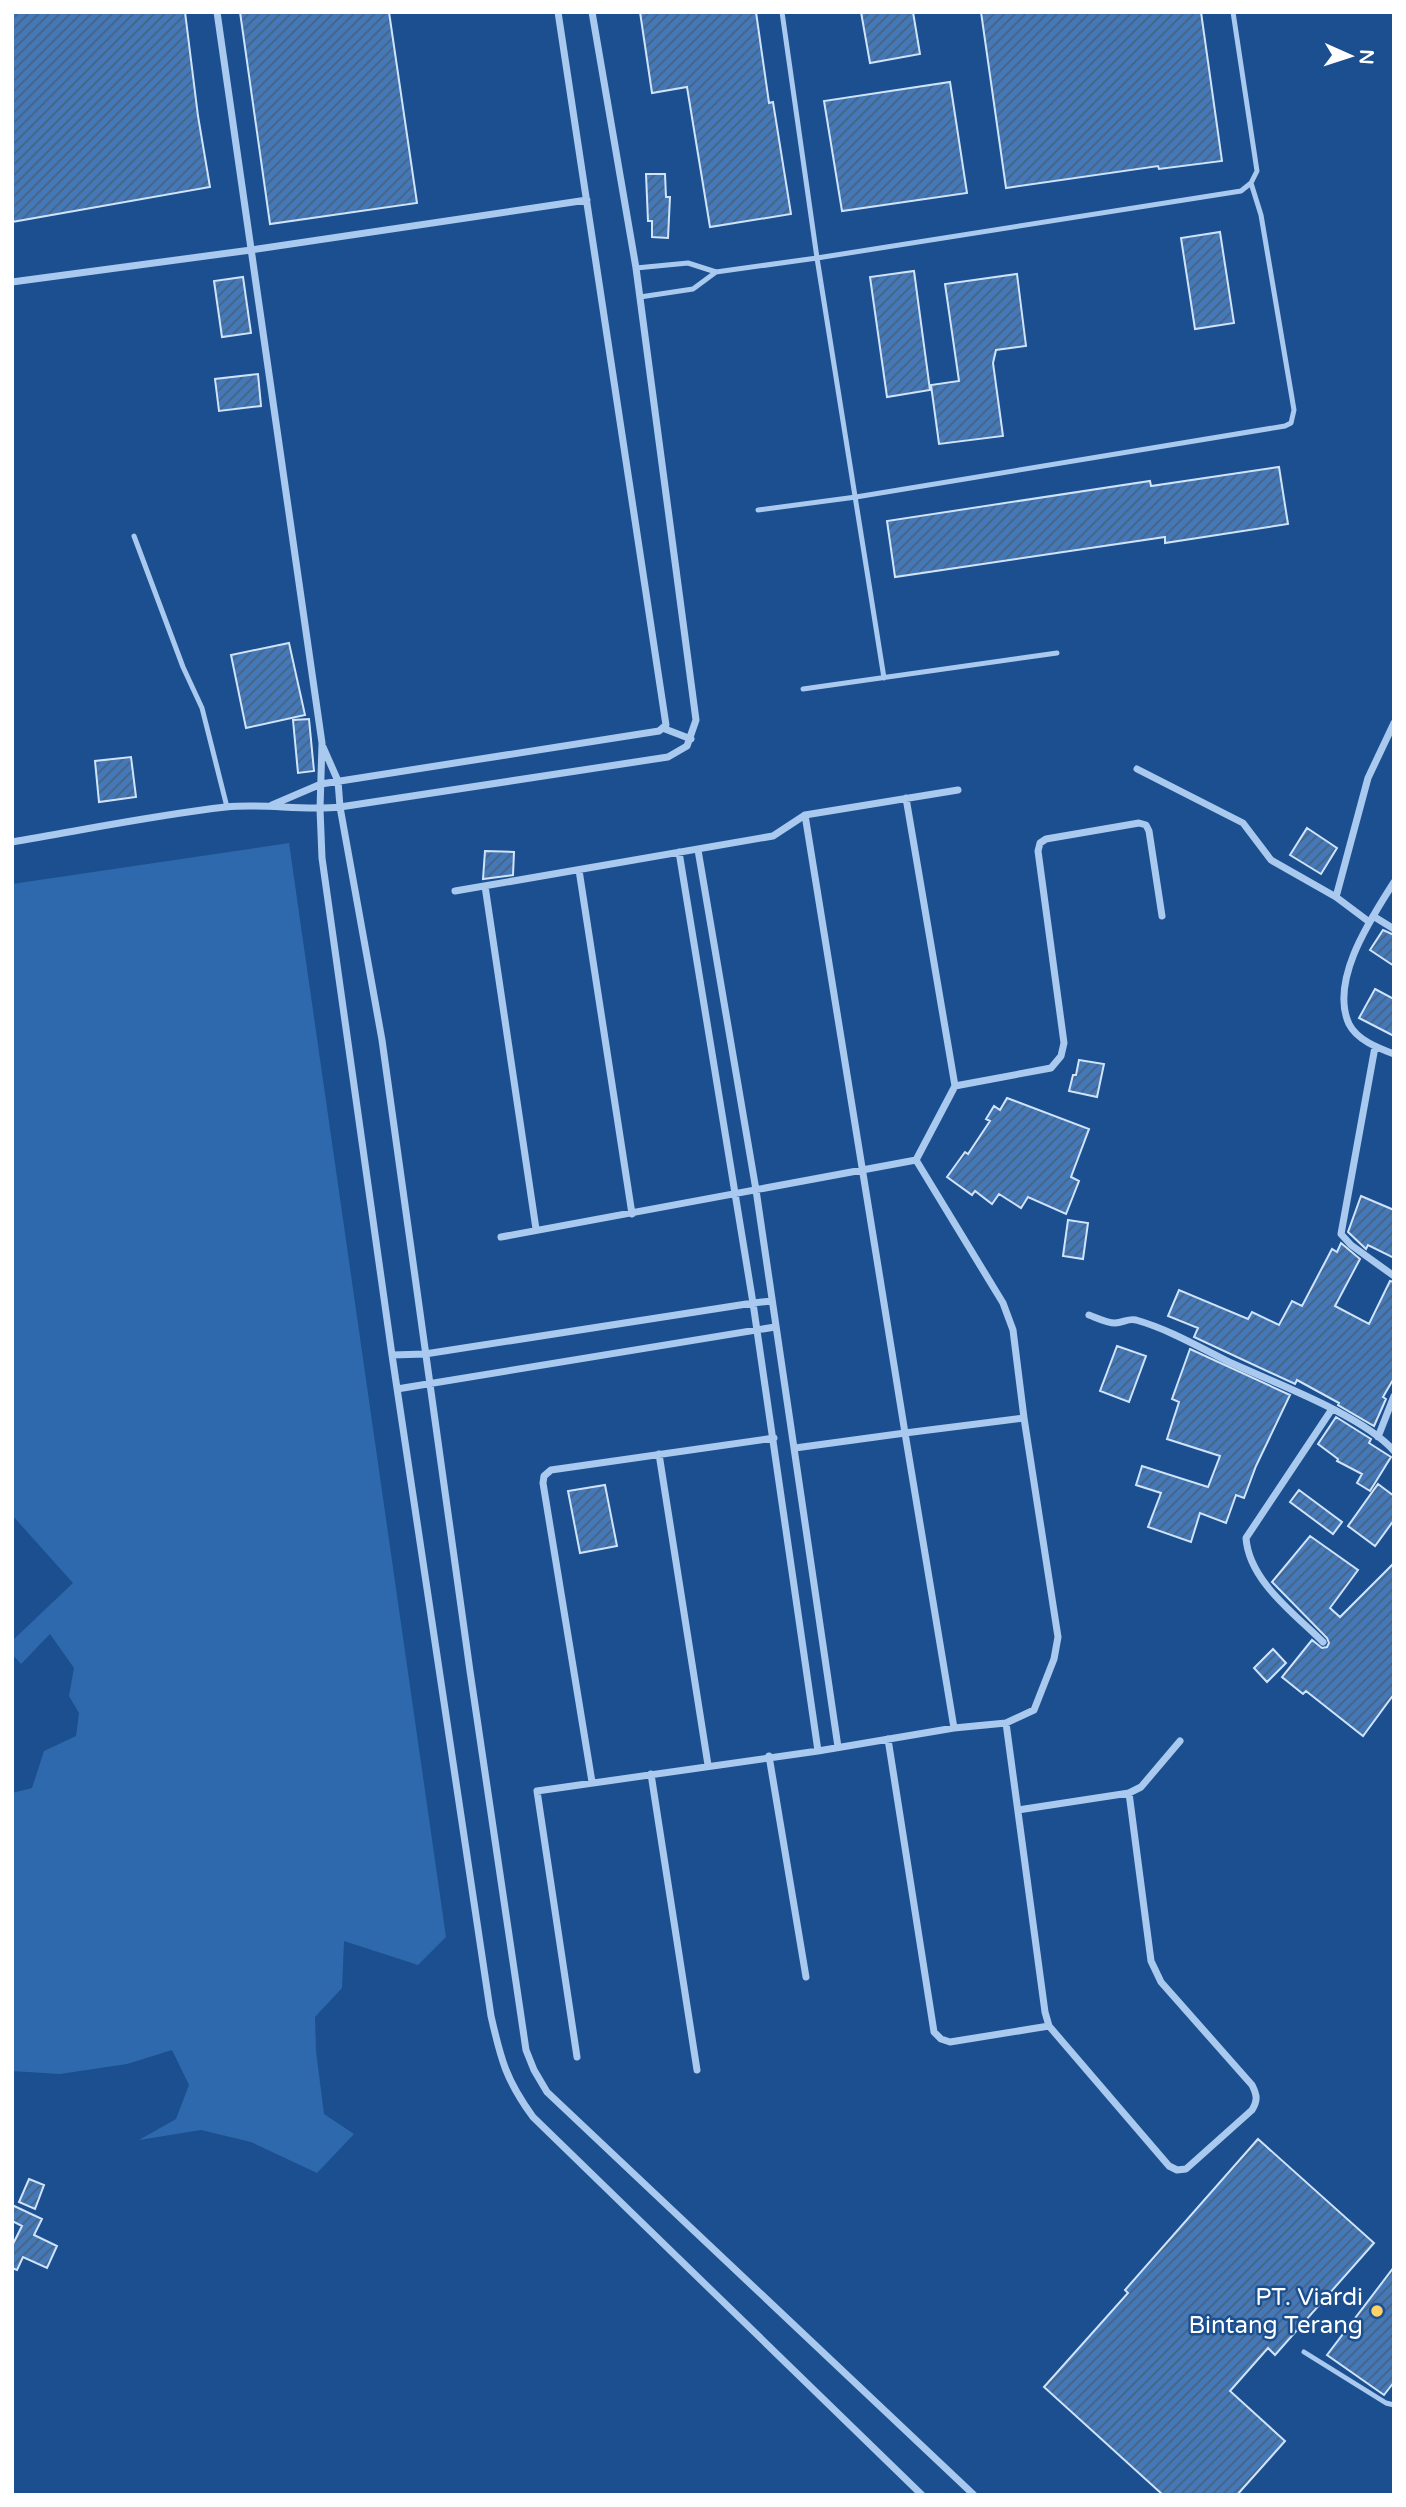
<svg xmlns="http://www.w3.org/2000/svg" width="1406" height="2507" viewBox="0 0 1406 2507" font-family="'Varela Round',sans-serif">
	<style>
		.green { fill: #2e69ad }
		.building { fill: url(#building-hatch); stroke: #cfe3fa; stroke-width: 2 }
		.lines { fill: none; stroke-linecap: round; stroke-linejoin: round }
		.lane { stroke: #a9c9ee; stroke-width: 5 }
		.street { stroke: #a9c9ee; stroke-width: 7 }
		.poi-dot { fill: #ffd166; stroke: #1b4f8f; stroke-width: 2.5 }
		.labels { text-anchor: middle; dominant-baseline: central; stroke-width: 5; stroke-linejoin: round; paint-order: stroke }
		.poi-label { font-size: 24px; fill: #fff; stroke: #1b4f8f; text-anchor: end }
	</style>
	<defs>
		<pattern id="building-hatch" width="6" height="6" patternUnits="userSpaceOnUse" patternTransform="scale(1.75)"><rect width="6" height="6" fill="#4478b7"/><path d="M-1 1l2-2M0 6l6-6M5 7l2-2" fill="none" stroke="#486282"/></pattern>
	</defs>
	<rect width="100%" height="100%" fill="#1b4f8f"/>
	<!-- green -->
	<path class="green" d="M289,843L446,1937L418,1965L344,1941L342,1988L315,2017L316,2051L324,2114L354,2134L317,2173L251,2142L201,2130L139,2140L176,2119L189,2085L172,2050L127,2064L60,2074L12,2071V1793L32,1788L44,1751L76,1736L79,1713L69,1696L74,1668L50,1634L21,1664L12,1654V1641L73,1583L12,1515V884Z"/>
	<!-- building -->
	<path class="building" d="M12,12H185L198,116L210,187L12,222Z
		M240,12H389L417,203L270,224Z
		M640,12H756L769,103L773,102L791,214L710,227L687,87L652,93Z
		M861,12H913L920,54L870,63Z
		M981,12H1201L1222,161L1159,169L1158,166L1006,188Z
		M950,82L967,193L842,211L824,101Z
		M646,174H665L666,197H670L668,238L652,237V221H648Z
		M1220,232L1234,323L1195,329L1181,238Z
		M914,271L930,390L887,397L870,277Z
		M1017,274L1026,346L996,350L993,363L1003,436L939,444L931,385L959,381L945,284Z
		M243,277L251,333L222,337L214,281Z
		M258,374L261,406L219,411L215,379Z
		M1279,467L1288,524L1165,543V537L895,577L887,521L1150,481L1151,486Z
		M289,643L305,715L246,728L231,655Z
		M309,719L314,771L298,773L293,720Z
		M131,757L136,797L99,802L95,761Z
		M1307,828L1337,848L1321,874L1290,855Z
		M485,851L514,852L513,875L483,879Z
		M1383,930L1394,935V966L1370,950Z
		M1375,989L1394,999V1036L1359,1018Z
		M1079,1060L1104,1064L1097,1097L1069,1091L1073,1075H1076Z
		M1007,1098L1089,1129L1071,1177L1079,1181L1066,1214L1028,1197L1021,1208L999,1194L992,1204L975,1191L972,1195L947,1177L965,1152L968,1154L990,1121L986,1119L994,1106L1000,1110Z
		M1361,1196L1394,1210V1258L1368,1245L1366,1249L1348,1232Z
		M1068,1220L1088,1223L1083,1259L1063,1256Z
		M1341,1243L1360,1259L1335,1306L1369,1324L1390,1281L1394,1282V1378L1383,1397L1386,1399L1374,1426L1338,1405L1339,1403L1297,1380L1295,1384L1194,1337L1198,1328L1168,1316L1179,1290L1248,1319L1252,1312L1279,1325L1292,1301L1302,1306L1332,1249L1337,1252Z
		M1117,1346L1146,1356L1129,1402L1100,1391Z
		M1190,1349L1290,1395L1256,1466L1244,1498L1236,1495L1226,1523L1200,1513L1191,1542L1148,1527L1161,1493L1136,1485L1142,1466L1208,1487L1220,1456L1167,1439L1179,1402L1172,1399Z
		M1336,1417L1371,1439L1369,1443L1391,1457L1370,1491L1357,1483L1362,1474L1337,1461L1338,1459L1318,1444Z
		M1378,1484L1394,1496V1520L1375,1546L1348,1526Z
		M605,1485L617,1546L580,1553L568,1491Z
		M1299,1490L1342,1522L1333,1534L1290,1502Z
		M1310,1536L1358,1570L1330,1608L1340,1617L1394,1563V1694L1363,1736L1306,1691L1303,1694L1282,1677L1312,1640L1322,1648L1327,1647L1329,1643L1327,1638L1272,1582Z
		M1273,1649L1286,1663L1267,1682L1254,1668Z
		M1258,2139L1374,2243L1275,2355L1268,2348L1230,2391L1285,2441L1237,2495H1163L1044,2387L1128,2293L1125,2290Z
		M29,2179L44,2185L35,2209L19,2202Z
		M12,2205L42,2219L34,2235L57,2246L47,2268L23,2257L17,2270L12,2268V2246L22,2226L12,2221Z
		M1394,2267V2382L1384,2395L1327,2355Z"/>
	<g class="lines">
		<!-- lane -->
		<path class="lane" d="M782,12L817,258L1241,191L1251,183L1257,171L1233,12
			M636,268L688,263L716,272L817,258L884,678
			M640,297L693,289L716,272
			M758,510L856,497L1285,426L1291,423L1294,410L1261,215L1251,183
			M134,536L183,667L202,708L227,807
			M803,689L1057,653
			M1304,2352L1386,2403L1394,2405"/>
		<!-- street -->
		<path class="street" d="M217,12L322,743L320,809L322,858L392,1355L491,2016C501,2060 506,2080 533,2117L922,2495
			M12,282L251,250L587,200
			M665,729L691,739
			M323,747L338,781L340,807L382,1040L470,1671L526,2050L534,2070L547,2092L974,2495
			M1137,769L1243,823L1271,860L1336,897L1368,921
			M272,805L321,784L659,731L666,725L558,12
			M12,842C83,830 155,815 226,807C264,803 302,811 340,807L668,757L687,746L696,720L636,268L592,12
			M698,850L756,1190L838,1747
			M579,870L632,1214
			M1394,882C1372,917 1329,980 1349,1024C1357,1040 1378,1048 1394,1054
			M485,886L536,1229
			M455,891L773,836L805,815L958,790
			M1336,897L1368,778L1394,723
			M1373,916L1394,929
			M1375,1047L1341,1234L1351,1245L1394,1276
			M955,1086L1051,1068L1061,1056L1064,1043L1038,851L1040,843L1046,839L1139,823L1146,825L1149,831L1162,916
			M916,1160L1003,1303L1013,1330L1024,1418L905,1433L954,1728
			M501,1237L916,1160L955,1086L906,798
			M772,1301L753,1303L818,1751
			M1089,1315C1097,1318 1107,1323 1115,1323C1123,1323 1128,1318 1136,1320C1168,1329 1199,1347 1229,1362C1273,1382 1364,1416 1394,1451
			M392,1355L425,1354L753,1303L679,852
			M397,1389L775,1327
			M1378,1437L1394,1396
			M795,1448L905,1433L805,815
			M659,1454L708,1765
			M1323,1642C1295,1614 1249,1581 1246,1538L1332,1409
			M1006,1723L1045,2012L1049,2026L1169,2166L1177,2170L1186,2169L1252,2110C1258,2100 1257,2095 1252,2085L1161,1982L1151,1961L1129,1793
			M888,1739L934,2032L941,2039L950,2042L1049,2026
			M769,1756L806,1977
			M651,1774L697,2070
			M592,1782L543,1483L544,1476L551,1470L774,1438
			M1018,1810L1129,1793L1141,1787L1180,1741
			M577,2057L537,1791L818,1751L954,1728L1006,1723L1034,1710L1054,1659L1058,1637L1024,1418"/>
	</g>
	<!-- markers -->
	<circle class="poi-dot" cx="1377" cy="2311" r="7"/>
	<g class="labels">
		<!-- poi labels -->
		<g class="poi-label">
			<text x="1363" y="2297">PT. Viardi<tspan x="1363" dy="28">Bintang Terang</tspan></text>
		</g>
	</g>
	<!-- border -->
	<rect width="1406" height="2507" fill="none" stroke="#ffffff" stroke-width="28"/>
	<!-- north arrow -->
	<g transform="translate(1350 56) rotate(93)" stroke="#1b4f8f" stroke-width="5" paint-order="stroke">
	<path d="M0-5L12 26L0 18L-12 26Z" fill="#ffffff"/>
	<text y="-10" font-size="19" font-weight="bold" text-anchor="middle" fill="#ffffff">N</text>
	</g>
</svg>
